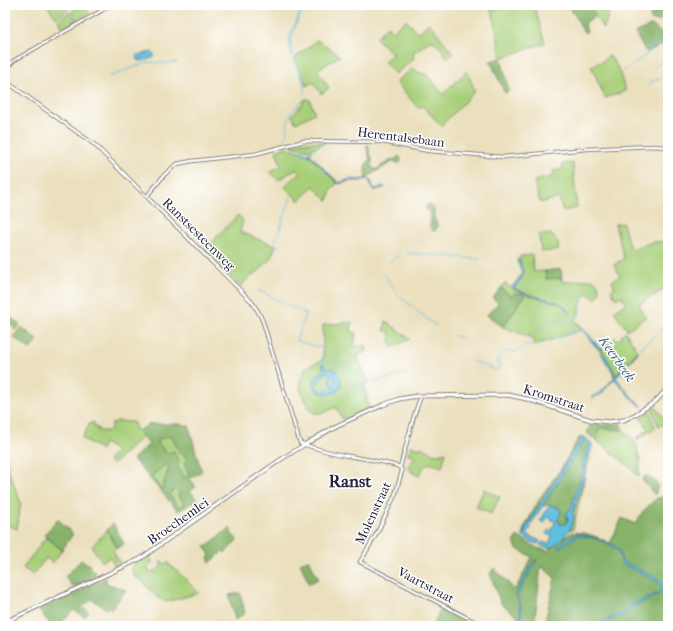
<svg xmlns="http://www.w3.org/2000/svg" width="673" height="631" viewBox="0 0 673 631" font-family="'IM FELL French Canon',serif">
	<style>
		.green { fill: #a8cf79; stroke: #65785a }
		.forest { fill: #86b269; stroke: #546a52; fill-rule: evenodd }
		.water { fill: #61c0e0; stroke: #42718e; fill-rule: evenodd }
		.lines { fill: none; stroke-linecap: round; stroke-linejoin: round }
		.stream { stroke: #61c0e0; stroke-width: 1 }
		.tertiary-casing { stroke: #86817c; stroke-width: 4.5 }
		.secondary-casing { stroke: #86817c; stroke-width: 5 }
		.tertiary { stroke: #fff; stroke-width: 2.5 }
		.secondary { stroke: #fff; stroke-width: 3 }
		.labels { text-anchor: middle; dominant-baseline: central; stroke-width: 3; stroke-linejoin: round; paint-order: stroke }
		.street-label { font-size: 13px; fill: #22223b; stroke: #fff }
		.water-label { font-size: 14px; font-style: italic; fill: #3b617d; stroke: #fff }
		.district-label { font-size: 17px; font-weight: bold; fill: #22223b; stroke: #fff }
	</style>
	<rect width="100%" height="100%" fill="#fff"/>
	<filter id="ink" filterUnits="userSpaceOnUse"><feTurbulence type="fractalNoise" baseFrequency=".025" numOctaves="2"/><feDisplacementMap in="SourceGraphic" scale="8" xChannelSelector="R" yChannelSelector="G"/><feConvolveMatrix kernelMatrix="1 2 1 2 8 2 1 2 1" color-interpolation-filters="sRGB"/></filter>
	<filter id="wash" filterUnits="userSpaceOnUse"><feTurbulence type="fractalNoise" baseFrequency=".012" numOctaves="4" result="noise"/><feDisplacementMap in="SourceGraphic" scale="16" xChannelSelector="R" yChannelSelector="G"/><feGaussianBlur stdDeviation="0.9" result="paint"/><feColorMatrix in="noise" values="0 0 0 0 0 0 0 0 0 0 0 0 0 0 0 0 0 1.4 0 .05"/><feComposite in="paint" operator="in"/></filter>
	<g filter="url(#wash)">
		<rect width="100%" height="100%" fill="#ebe0be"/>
		<!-- green -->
		<path class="green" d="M47,5H64L68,10L56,18Z
			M81,5H84L89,13L77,20L72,11Z
			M488,5H507L492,10L510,5H534L545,43L501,58L494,19L493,14Z
			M588,5H613L610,9L604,28H603Z
			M70,12L76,21L64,29L58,20Z
			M406,20L418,33L429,23L453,53L447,58L441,48L433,41L428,42L413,53L414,59L395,74L384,61L393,54L376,38L387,26L393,31Z
			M317,40L340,56L317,70L329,88L321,94L313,82L306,86L305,81L295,58Z
			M609,56H610L618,68L626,91L605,98L591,66L601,62Z
			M413,68L418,72L427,75L443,94L467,71L475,91L441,126L423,106L418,108L396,82Z
			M305,99H308L310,100L315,113L296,123L292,116C296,110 302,106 305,99Z
			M302,142H325L324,143C309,151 308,152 291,145Z
			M286,147L296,150L310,156L338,182L331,190L328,201L313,186L299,201L285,187L293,178L300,174L296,169L278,180L270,172L281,166L276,151Z
			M573,163L577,208L563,211L559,198L540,203L534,181L554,176L553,171L563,169L562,164Z
			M238,215L243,220L240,232L276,246L270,259L259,271L250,277L240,287L204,250Z
			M623,223L630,249L653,242L668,241V296L664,289L639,304L646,317L627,330L614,311L626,303L621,296L616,299L611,290L615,288L612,281L620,276L614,265L624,258L615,224Z
			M551,234C555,239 561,243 558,250L541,252L539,235Z
			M532,255L534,272L545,271L546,279L562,278V282L593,279L598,284L600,293L595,299L587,293L581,302L578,317L575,320L576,323L582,330L535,345L531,336L529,337L503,327L525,296L515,293L511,297L501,288L505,283L511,288L522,274L520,256Z
			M386,321L410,339L392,347L390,341L391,335L389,334L390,332L384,331Z
			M352,322L351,331L356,333L354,347L366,346L367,351L357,356L369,383L364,385L369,408L343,420L336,407C326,411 321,417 310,411L307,402L305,401L301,392L300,381L306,367L323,360V325Z
			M625,331L638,351L615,376L614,371L601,349L615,337L618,340L622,337L621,335Z
			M655,406L667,423L658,426L652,408Z
			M650,411L655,428L637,440L636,439L648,429L640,417Z
			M116,421L133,422L137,430L143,436L113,464L108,460L116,451L104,443L101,450L82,438L90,423L94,422V427L98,428V431H110L112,423H115Z
			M598,428L622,430L623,429L636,444L638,453L640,458L639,477L626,464L597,441Z
			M172,436L180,454L183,453L187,460L184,463L190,475L185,478L177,466L159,444L157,439Z
			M5,445H6L8,469L21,503L17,529L5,524Z
			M411,446L419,449L420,447L432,452L431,453L432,454L433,453L437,454L446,452L442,467C426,462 427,461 419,476L411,472L412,470L408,468L414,458C412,452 412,455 408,454L410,447Z
			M589,457L590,458C587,464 587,470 585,476C581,494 577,512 573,530H569L573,520V514L585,474L586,466Z
			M166,464L169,467L162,490L151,477Z
			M175,488L180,493L178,495L185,504L179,508L169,494Z
			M484,489L500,497L491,514L476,507Z
			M107,530L117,548L113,551L121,565L116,568L110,557L102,562L92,546Z
			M46,537L62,550L53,563L46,558L33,575L23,568Z
			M150,554L151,561L152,563L147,568L151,573L154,570L155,572L162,565L160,562L162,561L165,564L168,562L171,567L174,568L199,593L166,602L156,596L141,580L136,578L131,568L132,566Z"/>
		<!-- forest -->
		<path class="forest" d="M569,5H589L595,15C590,22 582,20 587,31L585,33C581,30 580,24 577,19C574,13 571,13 569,5Z
			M664,5H668V14L667,12H666L667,15L665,17L660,15L659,17L661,20L658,21L651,20L650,15L659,10H662L663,8Z
			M652,25L660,32L665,39L668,38V42L646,52L635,33Z
			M501,58L509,91L505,93L490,61Z
			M367,145L369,146C367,155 375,155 371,167H373L375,170C381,167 385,163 392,159L394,160L399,156L401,158L400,163H397L392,162C383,167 374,173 366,178L365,166L370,159L367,147Z
			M429,204C435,207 434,210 434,216C435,219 436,223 438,226L435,231H433L430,227C431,224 430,215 429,213C428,211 427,210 425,208L426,206Z
			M561,269L562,278L546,279L545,271Z
			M501,288L511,296L515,293L525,295L503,327L487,315L498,303L493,298Z
			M5,313L20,325L15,330L14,329L15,327L10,324L9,326L5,323Z
			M21,327L38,340L30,349L13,337Z
			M593,423L604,425L621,424L622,430L599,428L597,441L588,434L587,430Z
			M150,424H179L189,426L196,453L202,471L190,479L196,487L190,491L206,511L201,514L193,502L178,511L166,497L133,459L149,444L138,431ZM172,436L180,454L183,453L187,459L184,462L189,474L185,478L177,466L179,463L174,451L166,453L159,444L158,439ZM166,464L169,467L162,490L151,477ZM175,489L179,493L178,495L185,503L179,508L169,494Z
			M580,437H585L586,438H584L580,441L527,526L524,532V536L526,538L523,537V530L540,498L561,469L575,444Z
			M584,440H586L590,444L584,460L582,474L571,508L570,510L567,512L566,514L568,519L565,524L563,525L558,522C557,518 559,516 561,513C559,504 550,505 543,506Z
			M646,475L655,481L658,485L655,495L643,481V478Z
			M668,496V626H544L555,578L541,566L534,626H520L519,617L501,604L490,574L494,568L515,590L532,557L517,549L514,541L517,536L537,548L549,551C553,547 566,535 571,533C582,530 600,538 610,543L622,518L635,524L643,511L657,498Z
			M58,519L73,534L62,550L44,535Z
			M113,523L124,544L117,548L107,530Z
			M230,528L231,533L237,540L225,553L223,551L210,563L208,558L210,555L205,547Z
			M81,560L90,565L91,569L95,571L96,577L73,587L65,577Z
			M308,560L310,561L317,577H318V579L309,584L300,563Z
			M106,578V583L126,590L111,610L108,607L106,609L92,599L82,607L89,612L85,617L74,610L58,626H48L50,624L38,609Z
			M240,593L245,613L235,620L229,595Z
			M442,608L477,626H432Z"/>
		<!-- water -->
		<path class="water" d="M152,52L154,54V57L153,58L139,61L137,60L136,57L137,55Z
			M313,151L310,154L338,183L351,179L359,180L368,178L371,181L374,189H376L384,186L385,187L376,190H373L368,179L359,181H350L338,184L308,154L309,152Z
			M518,258C520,263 524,270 523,275C522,280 516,284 515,289L531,295L557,302L564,306L571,315H570L563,306L556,302L538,298L514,290L513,287L522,273L517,261Z
			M576,322C589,333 611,360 615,376L639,351L616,378L632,397L642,406V407L631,398L615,379L608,385L602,394L592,398V397C603,392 606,386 614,378L613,372L607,364L600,351L592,342Z
			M322,364H324L326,369C327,369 330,368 332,368C339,370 343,381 340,387C337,396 319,396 314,388V381L320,372L323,373L324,372ZM328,373L331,375L329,378V380H331V378L335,377L337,381L332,383L331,381H329L330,383L333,386V388L322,391L317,388L316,385L322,376Z
			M582,438H586L593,444L586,466L585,474L574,508L573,516L574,519L569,531L565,534V536C556,543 553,553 540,545L542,542L549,544L552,536L546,534L548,530L551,532L555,522L548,517L544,523L540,521L550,505L556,507L560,510L561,514C557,519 555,522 563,525L567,522L568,519L566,513L570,510L571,508L582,474L584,460L590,444L586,440H584L581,445L530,526L531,528L527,534L528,535L540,541L538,544L531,542L524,537V534L526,527Z
			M578,534C587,535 615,542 619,550C621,553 621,559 623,562L661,580C664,582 664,585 667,587L668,586V589L647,601L632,607L623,616L615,618L598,626H594L615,616L623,613L632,604L649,598L663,589L659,582L622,564L618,550C606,542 592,536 577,536L565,544L559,549V546C564,541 571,536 578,534Z
			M536,559V561L517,596L521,605V615L523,626H521L519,603L516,594L531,566Z"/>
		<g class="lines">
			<!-- stream -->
			<path class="stream" d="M615,6L616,5
				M292,55L289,43L290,37L303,5
				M294,61L304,84L305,94
				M655,66L668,60
				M622,72L648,54L646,50L668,40
				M109,77L147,62L162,63L177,62
				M303,77C298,66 291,52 291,40C292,29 300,17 304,7
				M649,83L668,75
				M288,123C289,113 295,109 302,101
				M285,140L288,125
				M288,141L289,142
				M294,145L297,147
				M302,149C310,150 315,147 321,144V143
				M297,150L308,154
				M279,246L275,244V242L291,197
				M408,253L441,256
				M443,256L480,259
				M390,261L400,255
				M384,274L399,296L436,326
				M258,290L306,314L296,341L322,348V360L323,362C332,361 339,361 347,365L353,385C367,386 392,378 406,373
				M454,336L461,337
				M529,338C537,328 551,321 564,319C568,319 573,321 576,318C581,314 579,308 581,303C584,296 591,291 597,288
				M640,349L668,323
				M472,361L497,370L499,369L498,359L505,352L508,351L515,352L519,351L524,345H537L582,330"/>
		</g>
	</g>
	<g filter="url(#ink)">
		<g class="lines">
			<!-- tertiary casing -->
			<g class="tertiary-casing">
				<path id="tertiary" d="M5,71L13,61L101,11L108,5
					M5,79L11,85L95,145L252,302L259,313L263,322L300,443C316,449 332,453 348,456C365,459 383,461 400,467
					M147,196L165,174L177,164L192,161L255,154L304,141L382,142L429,151L504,157L586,149L653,146L668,147
					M400,467L402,471L395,495L378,531L360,562L483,626
					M400,467L414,416L421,396"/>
			</g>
			<!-- secondary casing -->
			<g class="secondary-casing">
				<path id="secondary" d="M5,622L140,559L280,460L304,445L336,426L383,405L399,399L417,396L508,395L527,399L591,420L609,422L624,420L636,414L656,401L668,388"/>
			</g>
			<!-- tertiary -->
			<use href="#tertiary" class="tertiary"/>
			<!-- secondary -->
			<use href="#secondary" class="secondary"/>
		</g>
	</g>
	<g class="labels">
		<!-- street labels -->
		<g class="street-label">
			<text transform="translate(401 137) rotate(7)">Herentalsebaan</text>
			<text transform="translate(199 234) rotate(45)">Ranstsesteenweg</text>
			<text transform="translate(554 398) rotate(18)">Kromstraat</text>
			<text transform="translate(373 513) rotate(-65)">Molenstraat</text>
			<text transform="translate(178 521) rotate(-35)">Broechemlei</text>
			<text transform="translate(426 585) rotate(28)">Vaartstraat</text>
		</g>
		<!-- water labels -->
		<g class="water-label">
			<text transform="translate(617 359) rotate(55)">Keerbeek</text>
		</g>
		<!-- district labels -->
		<g class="district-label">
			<text x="350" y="481">Ranst</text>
		</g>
	</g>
	<!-- margin -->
	<rect width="673" height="631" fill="none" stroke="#fff" stroke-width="20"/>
</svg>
